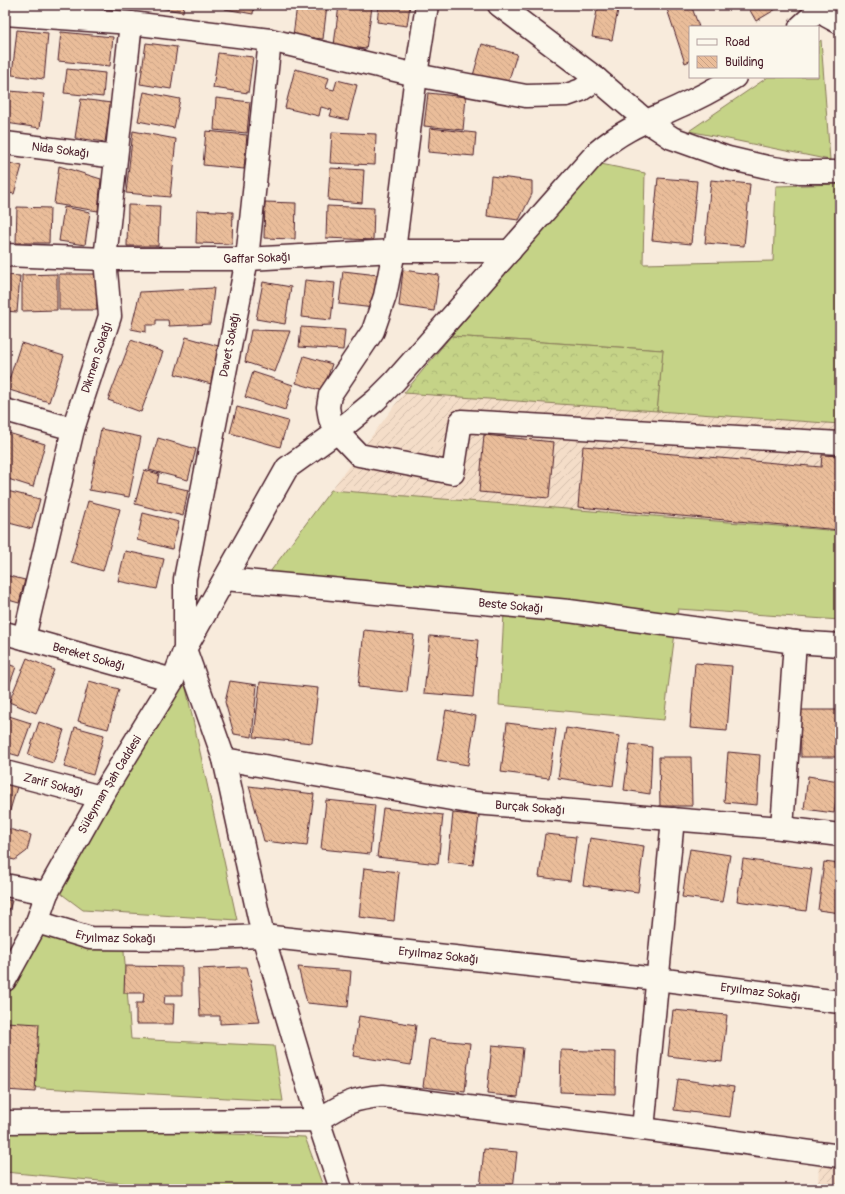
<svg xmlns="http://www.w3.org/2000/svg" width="845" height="1194" viewBox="0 0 845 1194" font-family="Pangolin,sans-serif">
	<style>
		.industrial { fill: url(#industrial-furrows) }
		.grass { fill: #c5d387; stroke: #887959 }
		.forest { fill: url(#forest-crowns); stroke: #887959 }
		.building { fill: url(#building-back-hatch); stroke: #4a1f2b }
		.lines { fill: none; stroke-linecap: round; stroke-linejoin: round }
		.minor-casing { stroke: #4a1f2b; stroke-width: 25 }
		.minor { stroke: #fbf7ec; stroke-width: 22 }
		.labels { text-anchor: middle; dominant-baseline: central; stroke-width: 3; stroke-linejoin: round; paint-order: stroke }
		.street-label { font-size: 12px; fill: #4a1f2b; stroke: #fbf7ec }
	</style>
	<defs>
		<pattern id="industrial-furrows" width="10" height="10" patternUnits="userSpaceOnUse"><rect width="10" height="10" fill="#f4ddc8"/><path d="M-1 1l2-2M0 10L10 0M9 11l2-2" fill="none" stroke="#d3bdac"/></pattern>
		<pattern id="forest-crowns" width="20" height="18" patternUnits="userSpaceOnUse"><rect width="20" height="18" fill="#c5d387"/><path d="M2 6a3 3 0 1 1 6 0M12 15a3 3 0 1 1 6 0" fill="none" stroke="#abb575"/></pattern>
		<pattern id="building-back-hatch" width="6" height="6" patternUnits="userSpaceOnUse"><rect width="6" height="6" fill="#eabd9a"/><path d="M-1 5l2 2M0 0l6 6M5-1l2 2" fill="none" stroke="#caa285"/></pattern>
	</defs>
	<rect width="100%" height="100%" fill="#f8ebdc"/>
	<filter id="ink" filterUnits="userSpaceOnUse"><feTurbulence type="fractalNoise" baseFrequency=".025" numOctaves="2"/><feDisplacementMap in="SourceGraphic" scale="8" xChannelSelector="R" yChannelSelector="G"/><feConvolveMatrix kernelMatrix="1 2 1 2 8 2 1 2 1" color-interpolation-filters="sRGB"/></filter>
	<g filter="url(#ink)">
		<!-- industrial -->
		<path class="industrial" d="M404,393L840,424V531L331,490Z
			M819,1160L840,1162V1189H818Z"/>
		<!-- grass -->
		<path class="grass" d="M821,40L830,160L689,131L768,77H818V43Z
			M601,164L645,173L643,264L773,261L776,186L840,184V424L657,411L663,350L451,336Z
			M331,490L840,531V620L678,609L664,720L499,705L505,594L267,576Z
			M184,679L237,920L83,910L55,889Z
			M39,922L123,939L131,1039L274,1046L283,1101L5,1086V991Z
			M5,1125L305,1137L324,1189H184L5,1172Z"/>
		<!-- forest -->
		<path class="forest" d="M451,336L663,350L657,411L404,393Z"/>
		<!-- building -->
		<path class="building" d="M155,5H184L183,12L154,7Z
			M226,5H254L253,14L225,9Z
			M297,5H327L323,39L293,36Z
			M339,5L372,7L366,49L334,45Z
			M379,5H410L407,26L377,22Z
			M598,5H619L612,40L592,37Z
			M678,5H691L699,27H690V61L685,63L667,9Z
			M747,5H783L756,21Z
			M17,30L48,33L44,79L12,75Z
			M61,32L113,37L110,66L58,61Z
			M146,43L177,47L171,89L140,84Z
			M482,44L517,54L506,89L472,79Z
			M218,53L253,57L248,93L213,88Z
			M67,69L105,73L103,97L64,93Z
			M295,69L329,78L326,88L334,90L337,80L357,85L348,120L330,116L332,110L321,107L319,116L285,108Z
			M10,91L44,94L40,128L6,123Z
			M144,92L180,99L174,128L138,121Z
			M428,93L466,97L463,130L424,126Z
			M216,98L250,102L247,133L214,130Z
			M81,99L111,103L105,142L75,138Z
			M430,128L476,133L474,156L428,152Z
			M133,131L176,139L170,197L126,193Z
			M206,131L247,135L244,169L203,165Z
			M332,132L376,134L375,165L330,163Z
			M5,162L22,166L14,194L5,192Z
			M59,166L101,179L98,211L54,204Z
			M330,168L364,170L362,203L328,200Z
			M491,176L532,181V194L519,220L487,216Z
			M658,178L697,181L691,244L652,240Z
			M711,180L750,184L744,246L705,243Z
			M265,202L296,203L295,239L264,238Z
			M128,205L160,206L158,246H127Z
			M327,206L374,208L373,240L326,238Z
			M17,207L50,208L49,243H16Z
			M64,207L90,212L85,245L59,241Z
			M197,210L233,212L232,244L196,243Z
			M403,270L439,275L434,311L399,306Z
			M343,271L378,275L374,308L339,304Z
			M57,274V310L22,311V275Z
			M59,274H96L97,310H59Z
			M5,275L20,276L17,312L5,311Z
			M305,280L335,283L331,320L301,317Z
			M263,282L291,287L285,324L256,319Z
			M214,288L210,324L169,326L168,320H156V325H146V332L131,329L140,292Z
			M301,327L345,330L343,350L299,347Z
			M251,330L290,331L275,372L245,362Z
			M186,337L222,347L211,384L175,374Z
			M131,340L163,352L141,412L108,400Z
			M21,343L64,356L49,402L6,389Z
			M304,356L332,364L323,391L296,383Z
			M253,372L293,385L285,410L245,397Z
			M237,407L288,421L280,447L230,433Z
			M101,429L141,437L129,497L89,490Z
			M5,432L45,444L33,487L5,478Z
			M484,435L554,442L549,498L479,492Z
			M158,438L196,449L188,480L149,470Z
			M583,446L821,467L822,455L840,456V530L578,507Z
			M144,470L159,474L157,483L188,490L183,516L135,504Z
			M7,491L40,499L32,529L5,522V498Z
			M88,501L120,509L103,571L71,562Z
			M143,513L179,522L172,549L137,540Z
			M125,551L164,559L157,589L118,581Z
			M5,575L25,580L19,603L5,599Z
			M364,630L414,635L407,692L358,687Z
			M430,636L478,640L473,697L424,693Z
			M27,658L54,670L36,713L9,702Z
			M5,663L16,667L5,697Z
			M695,663L732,666L727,731L690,728Z
			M89,681L119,689L108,729L78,721Z
			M230,681L257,685L252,737L234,734L225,702Z
			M260,682L318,688L312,743L254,737Z
			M446,710L476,716L468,765L437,760Z
			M800,710H840V757H801Z
			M9,716L31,723L19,756L5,752V728Z
			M39,722L64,730L53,763L28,755Z
			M507,723L556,729L549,778L501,772Z
			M75,727L104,735L93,775L64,767Z
			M566,728L620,736L613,786L558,778Z
			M630,744L652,747L650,794L624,790Z
			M728,752L760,755L757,805L724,802Z
			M659,757H691L692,806H660Z
			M808,776L839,781L834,813L804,809Z
			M5,783L17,787L8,817L5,816Z
			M249,786L314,794L307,846L264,841Z
			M326,800L375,805L370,854L321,849Z
			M383,808L443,815L438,864L377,857Z
			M453,813L479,816L473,865L448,862Z
			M5,828L31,835L27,851L15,860L5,858Z
			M545,834L576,837L570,881L539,877Z
			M590,838L644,846L638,892L583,885Z
			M690,849L730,855L722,902L682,897Z
			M743,859L812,869L806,911L737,901Z
			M824,862L840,864V913L818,910Z
			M364,868L399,872L394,921L359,917Z
			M5,899L12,901L5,924Z
			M125,966L182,967V995H165L164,1004H174L173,1024H136V1003H143L144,993H124Z
			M240,967H247L260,1022L220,1024V1016H200L198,969Z
			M298,967L351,971L348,1007L307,1003Z
			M673,1010L727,1015L722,1062L668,1056Z
			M359,1016L416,1025L411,1065L353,1056Z
			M5,1022L39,1024L35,1092L5,1090Z
			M429,1039L470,1043L465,1092L423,1087Z
			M492,1045L523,1048L518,1097L487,1094Z
			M561,1050L616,1052L615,1094L560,1092Z
			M678,1079L734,1087L730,1117L674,1110Z
			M484,1149L517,1152L513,1189H480Z"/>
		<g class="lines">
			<!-- minor casing -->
			<g class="minor-casing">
				<g id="minor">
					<path d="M427,5L416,75L394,251L385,296L373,331L330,395L328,407L330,419L337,432L359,455L453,473L461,421L840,443"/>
					<path d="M499,5L597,79L645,120L672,138L728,158L767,167L800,172H840"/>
					<path d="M818,5L827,16L840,23"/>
					<path d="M5,14L131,23L270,40L416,75L526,96L567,95L581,90L597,79"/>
					<path d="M800,27L824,5"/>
					<path d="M270,40L247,259L185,579V649L224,759L263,936L318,1120C343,1104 353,1098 383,1096L643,1129L840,1156"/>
					<path id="s1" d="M5,143L116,157"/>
					<path id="s2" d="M5,255L105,259H247L394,251H510"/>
					<path d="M5,410L73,429"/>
					<path id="s3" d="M225,579L569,611L795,642"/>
					<path id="s4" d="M5,633L173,680"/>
					<path id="s5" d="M24,638L73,429L110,316L105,259L131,23"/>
					<path id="s6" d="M224,759L474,803L782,828L840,835"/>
					<path id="s7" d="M5,772L101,797"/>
					<path d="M782,828L795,642L840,645"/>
					<path d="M5,885L47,893"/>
					<path id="s8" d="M37,922L90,938L187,939L263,936L657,979L840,1002"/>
					<path id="s9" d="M5,980L37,922L47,893L101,797L173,680L185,649L287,468L337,432L376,400L394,382L597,152C625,128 648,121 680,106C699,98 717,88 735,77"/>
					<path d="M5,1122L318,1120L341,1189"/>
					<path d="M643,1129L673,819"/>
				</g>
			</g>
			<!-- minor -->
			<use href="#minor" class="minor"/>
		</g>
	</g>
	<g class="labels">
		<!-- street labels -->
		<g class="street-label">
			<text stroke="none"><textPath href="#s1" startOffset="56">Nida Sokağı</textPath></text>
			<text stroke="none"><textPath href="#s2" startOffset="252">Gaffar Sokağı</textPath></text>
			<text transform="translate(230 345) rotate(-79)">Davet Sokağı</text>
			<text stroke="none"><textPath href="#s5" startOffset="290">Dikmen Sokağı</textPath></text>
			<text stroke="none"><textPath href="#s3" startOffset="287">Beste Sokağı</textPath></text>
			<text stroke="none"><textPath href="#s4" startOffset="87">Bereket Sokağı</textPath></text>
			<text stroke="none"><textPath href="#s7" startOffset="50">Zarif Sokağı</textPath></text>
			<text stroke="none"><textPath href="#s9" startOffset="222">Süleyman Şah Caddesi</textPath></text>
			<text stroke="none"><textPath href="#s6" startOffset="310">Burçak Sokağı</textPath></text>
			<text stroke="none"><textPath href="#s8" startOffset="81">Eryılmaz Sokağı</textPath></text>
			<text stroke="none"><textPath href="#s8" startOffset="405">Eryılmaz Sokağı</textPath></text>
			<text stroke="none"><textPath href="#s8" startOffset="729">Eryılmaz Sokağı</textPath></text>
		</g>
	</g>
	<!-- margin -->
	<rect width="845" height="1194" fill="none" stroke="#fbf7ec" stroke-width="20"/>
	<rect x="10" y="10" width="825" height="1174" fill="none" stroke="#4a1f2b" stroke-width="1.5" filter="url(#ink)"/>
	<!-- legend -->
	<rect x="689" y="26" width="130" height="52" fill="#fbf7ec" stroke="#b4a19f"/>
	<rect x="697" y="39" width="20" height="6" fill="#fbf7ec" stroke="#b4a19f"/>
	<text x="725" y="46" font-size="12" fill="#4a1f2b">Road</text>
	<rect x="697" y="56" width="20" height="12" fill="url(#building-back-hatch)" stroke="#b4a19f"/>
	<text x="725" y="66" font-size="12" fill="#4a1f2b">Building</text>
</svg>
